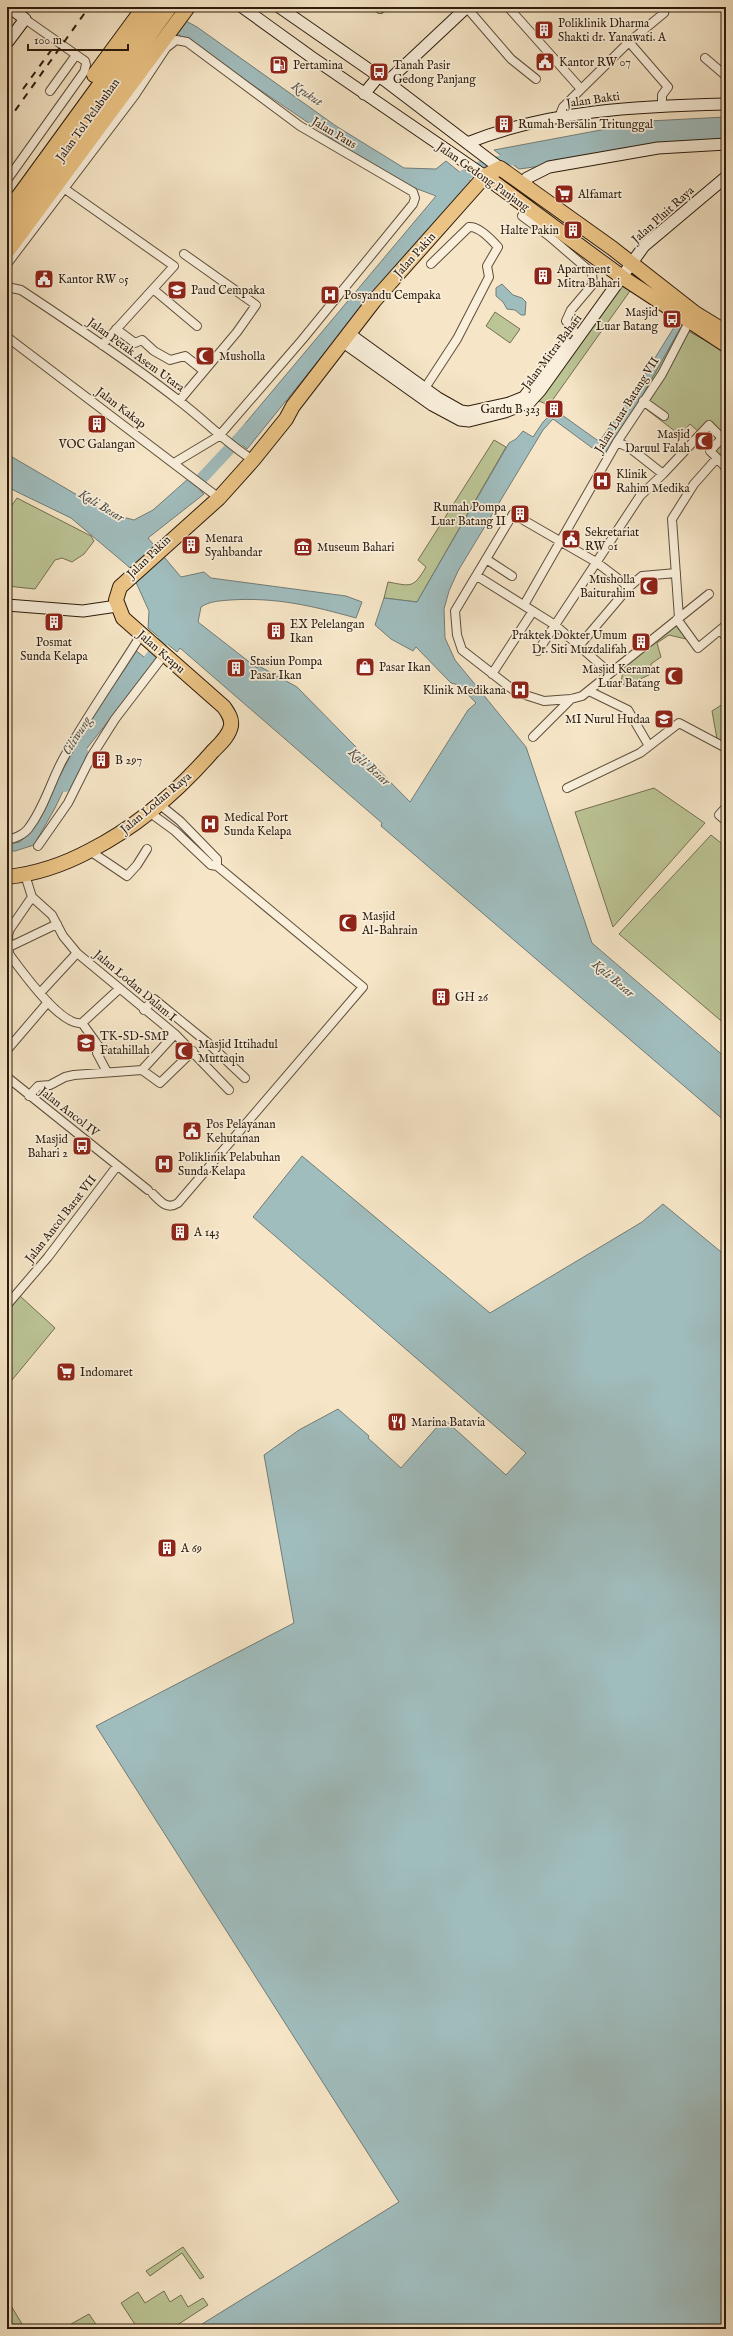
<svg xmlns="http://www.w3.org/2000/svg" width="733" height="2336" viewBox="0 0 733 2336" font-family="'IM FELL English',serif">
	<style>
		.green { fill: #bcc596; stroke: #747051 }
		.water { fill: #a0bdbe; stroke: #727c77 }
		.lines { fill: none; stroke-linecap: round; stroke-linejoin: round }
		.river { stroke: #a0bdbe; stroke-width: 12 }
		.street-casing { stroke: #5e4e3b; stroke-width: 10 }
		.secondary-casing { stroke: #2c1b0c; stroke-width: 13 }
		.highway-casing { stroke: #2c1b0c; stroke-width: 16 }
		.street { stroke: #f9efdb; stroke-width: 8 }
		.secondary { stroke: #f9efdb; stroke-width: 11 }
		.highway { stroke: #ebc384; stroke-width: 14 }
		.rail { stroke: #2c1b0c; stroke-width: 2; stroke-dasharray: 7 7; stroke-linecap: butt }
		.labels { text-anchor: middle; dominant-baseline: central; stroke-width: 3.5; stroke-linejoin: round; paint-order: stroke }
		.poi-label { font-size: 12px; fill: #2c1b0c; stroke: #f9efdb; text-anchor: start }
		.street-label { font-size: 12px; fill: #2c1b0c; stroke: #f9efdb }
		.water-label { font-size: 13px; font-style: italic; fill: #55544a; stroke: #f9efdb }
	</style>
	<rect width="100%" height="100%" fill="#f6e6c7"/>
	<filter id="stains"><feTurbulence type="fractalNoise" baseFrequency=".005" numOctaves="4"/><feColorMatrix values="0 0 0 0 .2 0 0 0 0 .09 0 0 0 0 .02 0 0 0 .5 -.17"/></filter>
	<radialGradient id="worn" r=".72"><stop offset=".6" stop-color="#630" stop-opacity="0"/><stop offset="1" stop-color="#630" stop-opacity=".3"/></radialGradient>
	<!-- green -->
	<path class="green" d="M616,281L630,291L549,405L536,400Z
		M495,312L520,329L510,343L486,326Z
		M681,327L726,352V470L710,454L725,440L710,425L701,434L690,424L680,435L638,403Z
		M494,440L506,447L417,602L384,598L388,582C411,586 413,589 426,567L418,560Z
		M17,498L91,536L94,541L84,554L72,562L62,558L55,560L35,589L7,586V512Z
		M674,623L686,639L669,635L657,643L661,657L651,664V674L625,686L621,682L623,671L620,668Z
		M726,702V745L717,739L712,711Z
		M654,788L705,823L613,927L575,812Z
		M711,835L726,847V1025L619,934Z
		M20,1296L55,1328L7,1386V1312Z
		M183,2247L204,2277L200,2279L182,2253L150,2276L146,2271Z
		M164,2291L170,2302L181,2295L188,2307L203,2298L208,2305L171,2329H138L121,2303L138,2292L145,2303Z
		M7,2299L25,2329H7Z
		M89,2314L99,2329H74L71,2324Z"/>
	<!-- water -->
	<path class="water" d="M138,7H160L197,27L336,126L404,168L436,169L446,161L472,182L370,297L247,449L233,438L436,196L391,179Z
		M726,117V141L519,169L494,150L649,121Z
		M502,284L513,295L522,298L526,302L525,315H521L515,310L507,309L503,302L496,296V288Z
		M676,324L681,327L638,403L606,454L595,450L553,419L543,430L458,571L449,591L444,609L445,638L455,660L526,747L592,943L726,1058V1122L381,826L382,823L180,648L177,652L148,628L149,611L129,567L71,518L7,487V454L108,513L134,520L153,510L188,479L204,494L148,538L181,577L204,572L211,578L346,596L362,602L356,618C313,606 276,597 230,600C219,601 210,601 201,607L198,622L257,668L259,666L297,687L410,802L468,710L476,703L459,685L451,683L416,647L413,651L391,639L375,625L384,598L417,602L509,443L516,439L523,431L533,437L543,422L555,410L597,440L601,439L627,403Z
		M135,650L153,664L84,752L74,768L55,808L34,845L15,851H7V844L20,842L31,831L86,726Z
		M302,1156L490,1313L642,1222L663,1204L726,1256V2329H194L399,2202L96,1726L294,1623L264,1455L299,1430L338,1409L369,1436L368,1438L401,1468L444,1419L506,1475L526,1453L253,1217Z"/>
	<g class="lines">
		<!-- river -->
		<path class="river" d="M453,186C470,165 499,162 523,157
			M191,490L248,429
			M139,673L170,632
			M65,786L82,752"/>
		<!-- street casing -->
		<g class="street-casing">
			<path id="street" d="M508,7L581,89
				M467,8L511,59L536,79
				M380,9L383,7
				M629,42L668,87L662,95V106
				M705,58L726,76
				M50,91L76,55
				M562,117L561,112L563,107L629,42L664,13L660,7
				M7,180L84,72L86,65L85,61L25,19
				M65,189L174,266L102,345
				M527,209L522,216L549,236L592,273L593,284L571,310L566,321L575,332
				M7,264L135,95L166,48L176,40L187,42L300,126L413,192L415,198L413,204L302,340L219,436L174,463
				M7,287L21,290C74,325 128,361 178,400C202,418 222,439 247,456
				M153,289L197,326
				M116,329L135,343L142,340L154,351L170,360L185,356L204,371
				M7,337L219,498
				M425,388L457,339L489,277L487,266L498,247C491,239 479,226 469,227L431,264
				M179,401L237,332L256,305L184,254
				M643,401L664,416
				M617,442L630,448L663,474L709,425L722,438L710,451L717,458
				M486,559L512,576
				M477,576L555,625L610,673
				M629,587L596,562L513,514L455,611L457,635L462,650L516,692L544,701L571,699L582,696L679,618L672,519L694,484L717,458L726,468
				M524,605L617,442L662,374L689,322
				M679,618L709,594
				M677,619L698,648L726,625
				M720,630L726,637
				M579,646L629,587L642,576L676,573
				M538,651L640,496L663,474
				M492,674L533,611
				M589,691L628,710L649,746
				M533,737L571,699
				M567,788L640,753L679,723L726,748
				M159,804L180,821L217,859V866
				M726,807L719,815L726,821
				M149,812L175,831L211,865L217,866L363,987L178,1203C167,1210 161,1202 153,1194
				M7,839C13,840 24,834 28,829C44,808 50,784 62,761C86,717 115,677 141,635
				M38,846L68,803L91,757L115,719L164,655
				M90,851L127,876L137,865L147,849
				M25,875L32,897L52,915L63,936L77,953L175,1034L229,1090
				M9,947L57,924
				M9,954C21,970 61,1027 82,1023
				M7,957L9,954L8,935L10,929L32,897
				M40,993L77,953
				M144,1010L154,999L208,1043L245,1078
				M82,1023L100,1048L97,1053L107,1072
				M82,1023L119,989
				M7,1050L48,1002
				M142,1070L175,1034
				M7,1077L148,1190
				M29,1096L38,1086L50,1085L65,1077L74,1075L142,1070L160,1083L193,1051
				M7,1305L48,1257L117,1166"/>
		</g>
		<!-- secondary casing -->
		<g class="secondary-casing">
			<path id="secondary" d="M242,7L310,56L485,176
				M279,7L387,82L500,168
				M7,43L25,19L9,7
				M387,82L467,7
				M364,94L378,77
				M467,143C549,110 639,106 726,104
				M522,184L527,178L549,167L658,148L726,144
				M348,333L438,398L461,411L468,412L509,403L524,397L566,343
				M342,341L432,405L460,420L469,421L505,412L530,402L540,391L644,246L726,177
				M7,605L83,611L117,606"/>
		</g>
		<!-- highway casing -->
		<g class="highway-casing">
			<path id="highway" d="M94,75L144,7
				M485,176L622,277L726,345
				M7,212L156,7
				M7,233L170,7
				M7,252L188,7
				M7,877C36,874 65,864 91,850C138,826 179,790 213,751C220,744 229,736 231,726C232,718 228,713 224,707L123,618L116,600L120,587L219,498L253,460L286,419L293,406L374,301L485,176L500,168L612,248L695,313L726,332"/>
		</g>
		<!-- street -->
		<use href="#street" class="street"/>
		<!-- secondary -->
		<use href="#secondary" class="secondary"/>
		<!-- highway -->
		<use href="#highway" class="highway"/>
		<!-- rail -->
		<path class="rail" d="M23,89L63,34
			M7,122L89,7"/>
	</g>
	<!-- icons -->
	<defs>
		<g id="building-square" transform="scale(1)"><rect x="-9" y="-9" width="18" height="18" rx="4" fill="#8f2418" stroke="#f9efdb"/><path d="M-4-6H4V6H1V3H-1V6H-4ZM-2.5-4.3h1.7v1.8h-1.7ZM.8-4.3h1.7v1.8H.8ZM-2.5-1h1.7V.8h-1.7ZM.8-1h1.7V.8H.8Z" fill="#fff"/></g>
		<g id="civic-square" transform="scale(1)"><rect x="-9" y="-9" width="18" height="18" rx="4" fill="#8f2418" stroke="#f9efdb"/><path d="M-.6-6.5H3V-4.5H.6V-3L4-1V1h2V6H-6V1h2V-1L-.6-3ZM-1.2 2.5V6h2.4V2.5Z" fill="#fff"/></g>
		<g id="fuel-square" transform="scale(1)"><rect x="-9" y="-9" width="18" height="18" rx="4" fill="#8f2418" stroke="#f9efdb"/><path d="M-5.5-6h7V0h2V4h1.3V-2.5L3-4.5l.8-.8L6-3V5H2.5V1h-1V6h-7ZM-4.2-4.7v3.2H.2V-4.7Z" fill="#fff"/></g>
		<g id="bus-square" transform="scale(1)"><rect x="-9" y="-9" width="18" height="18" rx="4" fill="#8f2418" stroke="#f9efdb"/><path d="M-5-6H5V4H4V6H2V4H-2V6H-4V4H-5ZM-3.5-4V0h7V-4ZM-3.5 1.2v1.5H-2V1.2ZM2 1.2v1.5H3.5V1.2Z" fill="#fff"/></g>
		<g id="supermarket-square" transform="scale(1)"><rect x="-9" y="-9" width="18" height="18" rx="4" fill="#8f2418" stroke="#f9efdb"/><path d="M-6-5.5h2.5l.6 2H6L4.5 2H-2.5L-4.4-4H-6ZM-1.5 3.2a1.3 1.3 0 1 0 .1 0ZM3 3.2a1.3 1.3 0 1 0 .1 0Z" fill="#fff"/></g>
		<g id="school-square" transform="scale(1)"><rect x="-9" y="-9" width="18" height="18" rx="4" fill="#8f2418" stroke="#f9efdb"/><path d="M0-5L7-2L0 1L-7-2ZM-4 1L0 2.5L4 1V4Q0 6-4 4Z" fill="#fff"/></g>
		<g id="hospital-square" transform="scale(1)"><rect x="-9" y="-9" width="18" height="18" rx="4" fill="#8f2418" stroke="#f9efdb"/><path d="M-5-5h3v3.5h4V-5h3V5h-3V1.5h-4V5h-3Z" fill="#fff"/></g>
		<g id="mosque-square" transform="scale(1)"><rect x="-9" y="-9" width="18" height="18" rx="4" fill="#8f2418" stroke="#f9efdb"/><path d="M3.5-4.9A6 6 0 1 0 3.5 4.9A5 5 0 1 1 3.5-4.9Z" fill="#fff"/></g>
		<g id="museum-square" transform="scale(1)"><rect x="-9" y="-9" width="18" height="18" rx="4" fill="#8f2418" stroke="#f9efdb"/><path d="M0-6L6-3V-2H-6V-3ZM-5-1h2V3h-2ZM-1-1h2V3h-2ZM3-1h2V3H3ZM-6 4H6V6H-6Z" fill="#fff"/></g>
		<g id="shop-square" transform="scale(1)"><rect x="-9" y="-9" width="18" height="18" rx="4" fill="#8f2418" stroke="#f9efdb"/><path d="M-5-2.5h2.3a2.7 3.5 0 0 1 5.4 0H5L5.5 6h-11ZM-1.5-2.5h3a1.5 2.3 0 0 0-3 0Z" fill="#fff"/></g>
		<g id="restaurant-square" transform="scale(1)"><rect x="-9" y="-9" width="18" height="18" rx="4" fill="#8f2418" stroke="#f9efdb"/><path d="M-5-6h1v4h1v-4h1v4h1v-4h1v5L-1.5 .5V6h-2V.5L-5-1ZM5-6V6H3V1.5H1.5Q1.5-4 5-6Z" fill="#fff"/></g>
	</defs>
	<g fill-rule="evenodd">
		<use href="#building-square" x="544" y="30"/>
		<use href="#civic-square" x="545" y="62"/>
		<use href="#fuel-square" x="279" y="65"/>
		<use href="#bus-square" x="379" y="72"/>
		<use href="#building-square" x="504" y="124"/>
		<use href="#supermarket-square" x="564" y="194"/>
		<use href="#building-square" x="573" y="230"/>
		<use href="#building-square" x="543" y="276"/>
		<use href="#civic-square" x="44" y="279"/>
		<use href="#school-square" x="177" y="290"/>
		<use href="#hospital-square" x="330" y="295"/>
		<use href="#bus-square" x="672" y="319"/>
		<use href="#mosque-square" x="205" y="356"/>
		<use href="#building-square" x="554" y="409"/>
		<use href="#building-square" x="97" y="424"/>
		<use href="#mosque-square" x="704" y="441"/>
		<use href="#hospital-square" x="602" y="481"/>
		<use href="#building-square" x="520" y="514"/>
		<use href="#civic-square" x="571" y="539"/>
		<use href="#building-square" x="191" y="545"/>
		<use href="#museum-square" x="303" y="547"/>
		<use href="#mosque-square" x="649" y="586"/>
		<use href="#building-square" x="54" y="622"/>
		<use href="#building-square" x="276" y="631"/>
		<use href="#building-square" x="641" y="642"/>
		<use href="#shop-square" x="365" y="667"/>
		<use href="#building-square" x="236" y="668"/>
		<use href="#mosque-square" x="674" y="676"/>
		<use href="#hospital-square" x="520" y="690"/>
		<use href="#school-square" x="664" y="719"/>
		<use href="#building-square" x="101" y="760"/>
		<use href="#hospital-square" x="210" y="824"/>
		<use href="#mosque-square" x="348" y="923"/>
		<use href="#building-square" x="441" y="997"/>
		<use href="#school-square" x="86" y="1043"/>
		<use href="#mosque-square" x="184" y="1051"/>
		<use href="#civic-square" x="192" y="1131"/>
		<use href="#bus-square" x="82" y="1146"/>
		<use href="#hospital-square" x="164" y="1164"/>
		<use href="#building-square" x="180" y="1232"/>
		<use href="#supermarket-square" x="66" y="1372"/>
		<use href="#restaurant-square" x="397" y="1422"/>
		<use href="#building-square" x="167" y="1548"/>
	</g>
	<g class="labels">
		<!-- poi labels -->
		<g class="poi-label">
			<text x="558" y="23">Poliklinik Dharma<tspan x="558" dy="14">Shakti dr. Yanawati. A</tspan></text>
			<text x="559" y="62">Kantor RW 07</text>
			<text x="293" y="65">Pertamina</text>
			<text x="393" y="65">Tanah Pasir<tspan x="393" dy="14">Gedong Panjang</tspan></text>
			<text x="518" y="124">Rumah Bersalin Tritunggal</text>
			<text x="578" y="194">Alfamart</text>
			<text x="559" y="230" text-anchor="end">Halte Pakin</text>
			<text x="557" y="269">Apartment<tspan x="557" dy="14">Mitra Bahari</tspan></text>
			<text x="58" y="279">Kantor RW 05</text>
			<text x="191" y="290">Paud Cempaka</text>
			<text x="344" y="295">Posyandu Cempaka</text>
			<text x="658" y="312" text-anchor="end">Masjid<tspan x="658" dy="14">Luar Batang</tspan></text>
			<text x="219" y="356">Musholla</text>
			<text x="540" y="409" text-anchor="end">Gardu B 323</text>
			<text x="690" y="434" text-anchor="end">Masjid<tspan x="690" dy="14">Daruul Falah</tspan></text>
			<text x="97" y="444" text-anchor="middle">VOC Galangan</text>
			<text x="616" y="474">Klinik<tspan x="616" dy="14">Rahim Medika</tspan></text>
			<text x="506" y="507" text-anchor="end">Rumah Pompa<tspan x="506" dy="14">Luar Batang II</tspan></text>
			<text x="585" y="532">Sekretariat<tspan x="585" dy="14">RW 01</tspan></text>
			<text x="205" y="538">Menara<tspan x="205" dy="14">Syahbandar</tspan></text>
			<text x="317" y="547">Museum Bahari</text>
			<text x="635" y="579" text-anchor="end">Musholla<tspan x="635" dy="14">Baiturahim</tspan></text>
			<text x="290" y="624">EX Pelelangan<tspan x="290" dy="14">Ikan</tspan></text>
			<text x="627" y="635" text-anchor="end">Praktek Dokter Umum<tspan x="627" dy="14">Dr. Siti Muzdalifah</tspan></text>
			<text x="54" y="642" text-anchor="middle">Posmat<tspan x="54" dy="14">Sunda Kelapa</tspan></text>
			<text x="250" y="661">Stasiun Pompa<tspan x="250" dy="14">Pasar Ikan</tspan></text>
			<text x="379" y="667">Pasar Ikan</text>
			<text x="660" y="669" text-anchor="end">Masjid Keramat<tspan x="660" dy="14">Luar Batang</tspan></text>
			<text x="506" y="690" text-anchor="end">Klinik Medikana</text>
			<text x="650" y="719" text-anchor="end">MI Nurul Hudaa</text>
			<text x="115" y="760">B 297</text>
			<text x="224" y="817">Medical Port<tspan x="224" dy="14">Sunda Kelapa</tspan></text>
			<text x="362" y="916">Masjid<tspan x="362" dy="14">Al-Bahrain</tspan></text>
			<text x="455" y="997">GH 26</text>
			<text x="100" y="1036">TK-SD-SMP<tspan x="100" dy="14">Fatahillah</tspan></text>
			<text x="198" y="1044">Masjid Ittihadul<tspan x="198" dy="14">Muttaqin</tspan></text>
			<text x="206" y="1124">Pos Pelayanan<tspan x="206" dy="14">Kehutanan</tspan></text>
			<text x="68" y="1139" text-anchor="end">Masjid<tspan x="68" dy="14">Bahari 2</tspan></text>
			<text x="178" y="1157">Poliklinik Pelabuhan<tspan x="178" dy="14">Sunda Kelapa</tspan></text>
			<text x="194" y="1232">A 143</text>
			<text x="80" y="1372">Indomaret</text>
			<text x="411" y="1422">Marina Batavia</text>
			<text x="181" y="1548">A 69</text>
		</g>
		<!-- street labels -->
		<g class="street-label">
			<text transform="translate(593 100) rotate(-8)">Jalan Bakti</text>
			<text transform="translate(88 120) rotate(-54)">Jalan Tol Pelabuhan</text>
			<text transform="translate(334 133) rotate(31)">Jalan Paus</text>
			<text transform="translate(483 177) rotate(35)">Jalan Gedong Panjang</text>
			<text transform="translate(663 215) rotate(-42)">Jalan Pluit Raya</text>
			<text transform="translate(415 255) rotate(-48)">Jalan Pakin</text>
			<text transform="translate(552 352) rotate(-53)">Jalan Mitra Bahari</text>
			<text transform="translate(136 355) rotate(36)">Jalan Petak Asem Utara</text>
			<text transform="translate(627 405) rotate(-58)">Jalan Luar Batang VII</text>
			<text transform="translate(121 408) rotate(37)">Jalan Kakap</text>
			<text transform="translate(149 557) rotate(-44)">Jalan Pakin</text>
			<text transform="translate(161 652) rotate(41)">Jalan Krapu</text>
			<text transform="translate(156 803) rotate(-40)">Jalan Lodan Raya</text>
			<text transform="translate(135 986) rotate(40)">Jalan Lodan Dalam I</text>
			<text transform="translate(69 1112) rotate(38)">Jalan Ancol IV</text>
			<text transform="translate(61 1219) rotate(-52)">Jalan Ancol Barat VII</text>
		</g>
		<!-- water labels -->
		<g class="water-label">
			<text transform="translate(307 94) rotate(33)">Krukut</text>
			<text transform="translate(101 506) rotate(31)">Kali Besar</text>
			<text transform="translate(77 736) rotate(-58)">Ciliwung</text>
			<text transform="translate(369 767) rotate(41)">Kali Besar</text>
			<text transform="translate(613 979) rotate(40)">Kali Besar</text>
		</g>
	</g>
	<!-- margin -->
	<rect width="733" height="2336" fill="none" stroke="#f6e6c7" stroke-width="24"/>
	<rect x="8" y="8" width="717" height="2320" fill="none" stroke="#2c1b0c" stroke-width="2"/>
	<rect x="12" y="12" width="709" height="2312" fill="none" stroke="#2c1b0c"/>
	<!-- scale -->
	<path d="M28 44v6h100v-6" fill="none" stroke="#2c1b0c" stroke-width="2"/>
	<text x="34" y="44" font-size="12" fill="#2c1b0c" stroke="#f9efdb" stroke-width="3" paint-order="stroke">100 m</text>
	<rect width="100%" height="100%" filter="url(#stains)"/>
	<rect width="100%" height="100%" fill="url(#worn)"/>
</svg>
